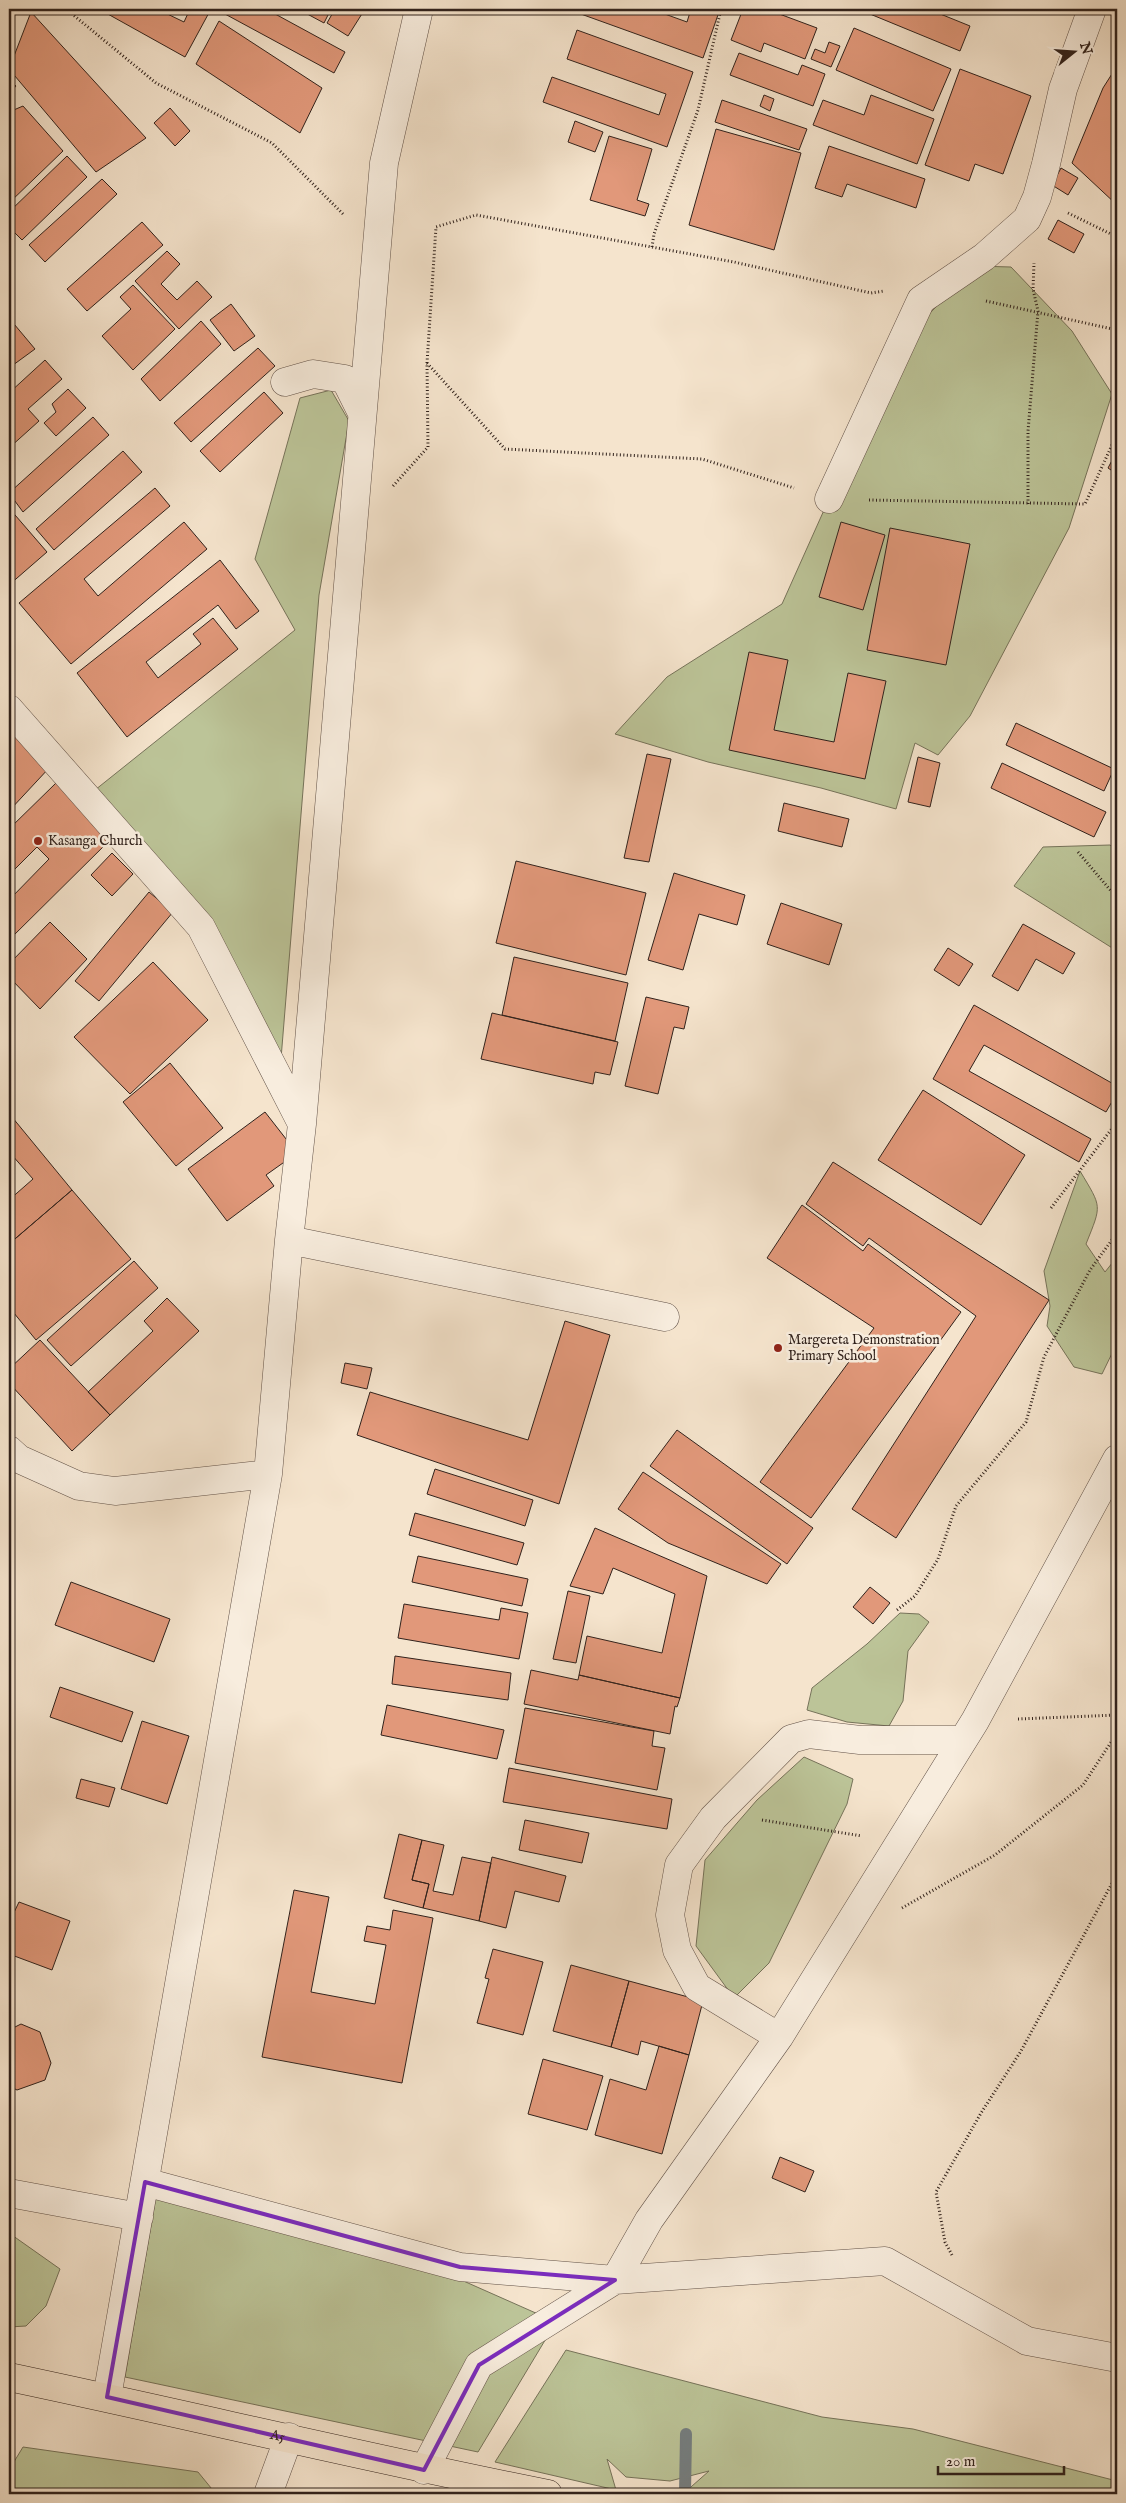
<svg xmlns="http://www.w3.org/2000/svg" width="1126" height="2503" viewBox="0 0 1126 2503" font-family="'IM FELL English',serif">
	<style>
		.green { fill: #bcc498; stroke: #76735a }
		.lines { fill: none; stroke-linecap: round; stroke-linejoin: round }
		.stream { stroke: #757e80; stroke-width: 12 }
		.building { fill: #e1987a; stroke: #31221c }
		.minor-casing { stroke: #625248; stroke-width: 29 }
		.highway-casing { stroke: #31221c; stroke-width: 29 }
		.path { stroke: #31221c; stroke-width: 3; stroke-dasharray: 1 2.5; stroke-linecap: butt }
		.minor { stroke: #f8edde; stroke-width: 28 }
		.highway { stroke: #f5e4cd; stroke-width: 28 }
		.marked { fill: none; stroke: #7b2cbf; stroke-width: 4; stroke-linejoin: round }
		.poi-dot { fill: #8f2418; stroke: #f8edde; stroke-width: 2 }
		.labels { text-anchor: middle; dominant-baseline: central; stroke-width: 5; stroke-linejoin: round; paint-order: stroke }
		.poi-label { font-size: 14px; fill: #31221c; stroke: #f8edde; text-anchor: start }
		.street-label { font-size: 14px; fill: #31221c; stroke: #f8edde }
	</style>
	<rect width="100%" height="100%" fill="#f5e4cd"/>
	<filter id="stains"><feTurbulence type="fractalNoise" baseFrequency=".004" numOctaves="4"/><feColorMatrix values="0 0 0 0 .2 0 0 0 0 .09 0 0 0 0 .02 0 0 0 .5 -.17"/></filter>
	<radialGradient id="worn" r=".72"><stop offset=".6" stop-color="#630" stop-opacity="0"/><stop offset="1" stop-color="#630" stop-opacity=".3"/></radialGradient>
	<!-- green -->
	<path class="green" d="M975,266L1011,267L1072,331L1112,394L1069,528L970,716L938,755L915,743L896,809L821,788L708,762L615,734L667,677L782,604L829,499L912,332Z
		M331,390L349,421L319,595L280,1071L208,930L85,798L295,630L255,559L300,398Z
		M1110,845L1117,850V951L1014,886L1043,847Z
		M1080,1171C1102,1208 1102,1204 1086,1244L1105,1272L1117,1257V1343L1102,1374L1074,1367L1047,1326L1050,1306L1044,1271Z
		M900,1613L919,1614L929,1622L908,1651L903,1701L889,1726L847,1722L807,1710L812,1688L867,1644Z
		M804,1757L853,1779L847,1804L769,1963L734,1998L696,1946L705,1860L757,1800Z
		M156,2196L459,2279L556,2322L478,2452L125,2377Z
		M9,2233L60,2269L46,2306L26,2326L9,2327Z
		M566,2350L822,2417L913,2429L1117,2481V2494H683L709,2471L670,2481L626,2477L607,2459L616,2490L495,2462Z
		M23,2447L198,2472L216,2494H9V2470Z"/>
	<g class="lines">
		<!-- stream -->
		<path class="stream" d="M685,2494L686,2434"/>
	</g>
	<!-- building -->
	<path class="building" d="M106,9H157L184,22L190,9H211L185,57L106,13Z
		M228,9H266L345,52L334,73L225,14Z
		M298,9H331L324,23Z
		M335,9H365L348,36L327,23Z
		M567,9H651L687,22L691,9H720L703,58Z
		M743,9H766L817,28L805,59L764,43L761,52L731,40Z
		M872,9H928L970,26L960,51L870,14Z
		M31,12L146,138L96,172L9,69Z
		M219,21L322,88L300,133L196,64Z
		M854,28L951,69L933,111L836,70Z
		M577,30L693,72L667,147L543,102L552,77L659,115L666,94L567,59Z
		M829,42L840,46L831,67L811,59L815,49L825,53Z
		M739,53L798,75L802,65L825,74L813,106L730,75Z
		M1117,66V205L1072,163L1103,88Z
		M960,69L1031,96L1003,174L975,164L969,181L925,165Z
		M9,79L16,86L9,94Z
		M764,95L774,99L770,111L760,106Z
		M871,95L934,119L917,164L813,125L823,100L864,115Z
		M722,100L807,129L799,150L715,122Z
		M23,106L63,151L9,203V112Z
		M170,108L190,131L175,146L154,123Z
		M575,121L603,132L595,152L568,142Z
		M716,129L801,153L774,250L689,225Z
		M609,136L652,149L637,200L649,204L645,216L590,200Z
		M829,146L925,179L916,208L847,184L842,197L815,188Z
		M67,156L87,177L22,240L9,227V212Z
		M1061,168L1078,178L1068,195L1052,185Z
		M102,179L117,194L45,262L29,245Z
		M1058,220L1084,234L1074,253L1048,239Z
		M142,222L163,245L87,311L67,289Z
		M167,251L180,264L161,284L177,300L197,281L212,297L179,329L135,281Z
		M133,285L175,329L133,370L102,336L131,309L120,297Z
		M231,304L255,336L234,351L210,320Z
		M9,318L35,349L9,368Z
		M201,321L221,344L160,401L141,379Z
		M258,348L275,366L191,442L174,423Z
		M45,360L62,379L28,409L39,421L9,448V393Z
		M68,389L86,408L56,436L44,423L56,412L52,404Z
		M264,392L283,413L220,472L200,451Z
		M93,417L109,435L23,512L9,493Z
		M123,451L142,472L54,550L36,529Z
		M1117,451V474L1108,468Z
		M155,488L170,506L84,579L98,596L184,522L207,549L71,664L19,603Z
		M9,508L47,552L9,585Z
		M841,522L885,535L863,610L819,597Z
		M890,528L970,544L946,665L867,650Z
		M220,560L259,611L236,629L218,605L146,662L158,678L201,644L193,634L213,618L238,649L127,737L77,673Z
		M749,652L788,660L774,730L834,742L848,673L886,681L865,779L729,750Z
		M1016,723L1114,769L1104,791L1006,745Z
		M9,728L50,767L9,811Z
		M647,754L671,759L649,862L624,858Z
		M918,757L940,763L930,807L908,802Z
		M1002,763L1106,812L1094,837L991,788Z
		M56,783L111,839L9,940V900L49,859L37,847L9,875V829Z
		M784,803L849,819L842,847L778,831Z
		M112,853L133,874L112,896L91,875Z
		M516,861L646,893L626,975L496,943Z
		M674,873L745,895L737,925L699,914L683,970L648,960Z
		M149,892L173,912L99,1001L75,981Z
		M781,903L842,924L829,965L767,944Z
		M50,922L87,959L40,1009L9,977V964Z
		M1023,924L1075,953L1063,974L1036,959L1018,991L992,976Z
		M948,948L973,964L959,986L934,970Z
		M514,957L628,983L615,1041L502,1015Z
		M153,962L208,1020L130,1094L74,1037Z
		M646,997L689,1007L684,1029L674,1027L658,1094L625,1086Z
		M974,1005L1117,1086V1093L1106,1112L984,1045L969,1071L1091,1139L1079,1162L933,1079Z
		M492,1013L618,1042L610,1075L595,1072L593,1084L481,1059Z
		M170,1063L223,1128L176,1166L123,1102Z
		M923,1090L1025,1155L981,1225L878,1160Z
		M265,1112L297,1153L266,1175L274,1186L227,1221L188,1169Z
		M12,1117L72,1190L9,1244V1200L33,1179L11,1154L9,1156V1120Z
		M833,1162L1049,1300L896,1538L852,1509L976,1316L869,1238L863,1246L806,1204Z
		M72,1190L131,1259L36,1340L9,1307V1244Z
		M802,1205L863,1251L868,1244L961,1312L811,1518L760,1482L874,1328L767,1258Z
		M134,1261L158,1288L71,1366L47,1340Z
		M167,1298L199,1331L110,1415L88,1392L153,1331L144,1321Z
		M565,1321L610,1335L559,1504L357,1435L370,1392L528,1440Z
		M40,1340L110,1415L72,1451L9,1383V1369Z
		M345,1363L372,1368L367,1389L341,1383Z
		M677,1430L813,1528L787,1564L650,1466Z
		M435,1469L533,1500L525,1526L427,1494Z
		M643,1472L781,1564L767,1584L668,1543L618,1509Z
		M415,1513L524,1543L517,1565L409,1535Z
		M595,1528L707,1576L680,1698L579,1675L587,1636L662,1653L675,1594L613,1568L603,1594L570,1586Z
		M418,1556L528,1579L522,1606L412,1582Z
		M71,1582L170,1619L154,1662L55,1625Z
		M870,1587L890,1603L873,1624L853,1607Z
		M568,1591L590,1596L576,1663L553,1659Z
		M404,1604L499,1620L501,1608L528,1613L519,1659L398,1638Z
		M395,1656L511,1673L508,1700L392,1684Z
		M531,1670L578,1680L579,1675L680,1698L677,1707L675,1706L670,1734L524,1704Z
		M60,1687L133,1712L122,1742L50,1717Z
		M387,1705L504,1730L497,1759L381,1735Z
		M525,1708L654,1731L652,1746L665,1748L657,1790L515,1763Z
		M142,1721L189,1736L167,1804L121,1789Z
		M509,1768L672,1799L667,1829L503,1802Z
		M81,1779L115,1788L109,1807L76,1798Z
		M525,1820L589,1833L582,1863L519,1850Z
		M399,1834L422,1840L412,1880L429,1884L423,1908L384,1898Z
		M422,1840L444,1845L433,1891L453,1895L462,1857L491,1863L479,1921L423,1908L429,1884L412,1880Z
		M492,1857L566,1876L559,1902L515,1891L506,1928L479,1921Z
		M294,1890L329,1897L311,1992L375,2004L386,1945L364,1941L367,1926L390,1930L393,1910L433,1918L402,2083L262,2057Z
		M19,1902L70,1921L52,1970L9,1954V1923Z
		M493,1949L543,1962L523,2035L477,2023L489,1979L485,1978Z
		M571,1965L629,1981L611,2047L553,2031Z
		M629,1981L703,2001L689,2055L641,2041L638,2055L611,2047Z
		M21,2024L40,2032L51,2063L45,2080L17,2090L9,2086V2030Z
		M659,2046L689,2055L662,2154L595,2135L610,2079L646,2090Z
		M543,2059L603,2076L587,2130L528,2114Z
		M780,2157L814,2171L805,2192L772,2178Z"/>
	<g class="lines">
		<!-- minor casing -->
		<g class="minor-casing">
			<path id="minor" d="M285,382L313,374L345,379L362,413
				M829,499L921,300L984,257L1027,219L1037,197L1046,164L1063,89L1092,9
				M9,709L201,927L302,1124
				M289,1240L665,1317
				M9,1450L19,1459L79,1486L115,1491L268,1474
				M779,2037L697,1987L677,1950L670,1915L679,1865L713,1818L791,1739L809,1734L860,1740H963
				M145,2182L460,2267L615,2280L885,2261L1027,2341L1117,2358
				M9,2193L139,2217
				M107,2397L268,1474L289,1240L302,1124L384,163L419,9
				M424,2470L479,2365L615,2280L649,2220L779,2037L975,1721L1117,1459
				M268,2494L289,2437"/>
		</g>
		<!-- highway casing -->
		<g class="highway-casing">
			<g id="highway">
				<path id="s1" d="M9,2377C189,2415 367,2458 548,2494"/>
			</g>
		</g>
		<!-- path -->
		<path class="path" d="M66,9L156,83L272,143L343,214
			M1068,213L1117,237
			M652,247L654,234L698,110L721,9
			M986,301L1117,330
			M427,363L436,227L476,215L734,262L871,293L884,291
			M393,486L428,447L427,363L505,449L702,459L794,488
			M869,500L1085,504L1117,434
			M1028,504V431L1038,311L1033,289L1034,263
			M1078,852L1117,898
			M1051,1208L1117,1122
			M897,1610L915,1596L938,1559L956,1506L1026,1422L1044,1357L1090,1270L1117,1233
			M1018,1719L1117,1715
			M762,1820L862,1836
			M902,1908L995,1855L1083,1785L1117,1733
			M952,2255L945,2242L936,2192L981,2113L1021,2051L1117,1874"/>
		<!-- minor -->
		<use href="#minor" class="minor"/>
		<!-- highway -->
		<use href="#highway" class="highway"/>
	</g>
	<!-- marked area -->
	<path class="marked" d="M145,2182L460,2267L615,2280L479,2365L424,2470L107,2397Z"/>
	<!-- markers -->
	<g class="poi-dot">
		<circle cx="38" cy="841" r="5"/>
		<circle cx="778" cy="1348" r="5"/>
	</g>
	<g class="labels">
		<!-- poi labels -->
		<g class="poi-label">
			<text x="48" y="841">Kasanga Church</text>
			<text x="788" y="1340">Margereta Demonstration<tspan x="788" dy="16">Primary School</tspan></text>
		</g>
		<!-- street labels -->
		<g class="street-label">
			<text stroke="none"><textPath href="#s1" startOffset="275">A5</textPath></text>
		</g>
	</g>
	<!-- margin -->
	<rect width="1126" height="2503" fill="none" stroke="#f5e4cd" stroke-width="30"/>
	<rect x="10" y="10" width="1106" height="2483" fill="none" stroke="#31221c" stroke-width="2.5"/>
	<rect x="15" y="15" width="1096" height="2473" fill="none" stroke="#31221c"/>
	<!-- north arrow -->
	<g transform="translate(1074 52) rotate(73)" stroke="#f8edde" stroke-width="4" paint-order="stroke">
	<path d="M0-4L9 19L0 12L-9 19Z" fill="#31221c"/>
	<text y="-8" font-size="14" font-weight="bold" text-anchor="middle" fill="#31221c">N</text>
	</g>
	<!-- scale -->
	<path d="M938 2466v8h126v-8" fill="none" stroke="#31221c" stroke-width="2.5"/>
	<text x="946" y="2466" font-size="15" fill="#31221c" stroke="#f8edde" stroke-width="4" paint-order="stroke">20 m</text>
	<rect width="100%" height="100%" filter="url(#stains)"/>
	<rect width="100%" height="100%" fill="url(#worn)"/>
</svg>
